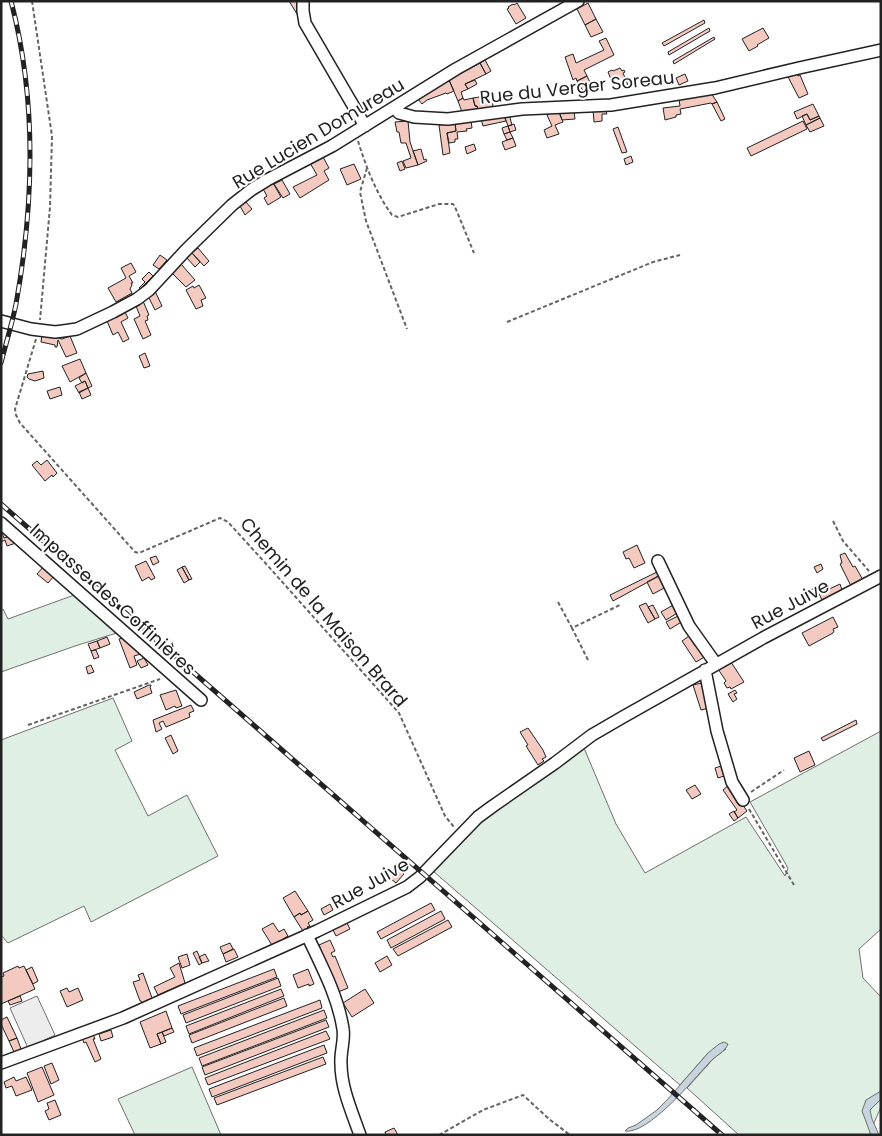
<svg xmlns="http://www.w3.org/2000/svg" width="882" height="1136" viewBox="0 0 882 1136" font-family="Poppins,sans-serif">
	<style>
		.green { fill: #e0efe3; stroke: #6f6f6f }
		.parking { fill: #ededed; stroke: #6f6f6f }
		.water { fill: #c7d3dd; stroke: #6f6f6f }
		.building { fill: #f3c9c0; stroke: #222 }
		.lines { fill: none; stroke-linecap: round; stroke-linejoin: round }
		.minor-casing { stroke: #222; stroke-width: 14 }
		.path { stroke: #646464; stroke-width: 2; stroke-dasharray: 4 2.5; stroke-linecap: butt }
		.minor { stroke: #fff; stroke-width: 11 }
		.rail-casing { stroke: #222; stroke-width: 5 }
		.rail { stroke: #fff; stroke-width: 3; stroke-dasharray: 9; stroke-linecap: butt }
		.labels { text-anchor: middle; dominant-baseline: central; stroke-width: 4; stroke-linejoin: round; paint-order: stroke }
		.street-label { font-size: 18px; fill: #222; stroke: #fff }
	</style>
	<rect width="100%" height="100%" fill="#fff"/>
	<!-- green -->
	<path class="green" d="M77,594L120,632L75,646L1,672V610L3,609L8,619Z
		M113,698L132,741L115,750L148,816L187,795L218,856L91,922L84,906L8,943L1,935V740Z
		M881,731V929L859,949L863,978L881,997V1107L870,1132L871,1135H739L687,1088L714,1058L726,1049L708,1053L680,1085L433,871L475,828L506,802L584,748L616,824L645,873L746,817L785,876L788,868L750,802Z
		M192,1067L221,1135H135L118,1099Z"/>
	<!-- parking -->
	<path class="parking" d="M37,996L55,1035L28,1048L10,1008Z"/>
	<!-- water -->
	<path class="water" d="M724,1042L728,1044C725,1052 715,1056 709,1063C694,1079 648,1135 625,1131L628,1128L636,1125L657,1110L667,1100L708,1053L719,1044Z
		M881,1091V1099L870,1110L872,1119L879,1135H871L862,1111L866,1100Z"/>
	<!-- building -->
	<path class="building" d="M289,1H298L299,14H297Z
		M517,3L526,18L516,24L507,9L509,8L508,7L513,4L514,5Z
		M588,3L596,19L585,25L577,9Z
		M596,19L603,32L591,37L585,25Z
		M704,20L705,23L664,46L662,43Z
		M709,28L710,31L669,55L668,52Z
		M763,28L769,38L757,45L758,46L749,51L742,39Z
		M714,37L715,39L674,64L673,61Z
		M606,38L614,55L584,70L587,76L577,81L576,78L573,80L565,57L573,54L576,63L604,50L599,41Z
		M485,60L491,71L486,74L480,63Z
		M480,63L486,74L465,84L468,89L461,92L463,98L458,101L449,80Z
		M620,68L622,71L624,70L625,72L623,73L628,85L616,91L608,72L612,70L613,71Z
		M796,73L798,76L800,75L808,94L799,98L787,75Z
		M685,74L688,81L679,85L676,78Z
		M587,76L593,89L584,93L577,81Z
		M449,80L454,91L447,94L446,93L427,100L422,104L418,99L424,94Z
		M475,80L477,84L468,89L465,84Z
		M710,93L713,96L717,102L712,104L711,103L680,109L681,114L676,115V117L665,120L663,108L680,106L679,99Z
		M492,95L493,107L478,110L477,106H475L473,98Z
		M463,98L464,100L473,98L475,106H477L478,110L462,112L458,101Z
		M717,102L725,119L721,121L712,104Z
		M813,104L819,116L810,120L807,114L797,119L794,112Z
		M593,109H605L607,114H602V121L594,122Z
		M574,111L575,119L562,120L559,112Z
		M550,112H559L563,122L555,125L559,134L547,138L544,130L552,126L547,115L551,113Z
		M509,114L512,125L508,126L504,115Z
		M807,114L810,120L819,116L820,118L806,125L802,116Z
		M504,115L506,121L483,126L481,119Z
		M820,118L824,126L810,132L806,125Z
		M408,121L410,142L418,165L406,168L403,161L411,158L406,143H401L399,132H397L395,122Z
		M471,121L472,128L466,129L467,131L457,132L458,139H455V142L449,143L447,133L456,131L455,123Z
		M803,121L807,129L751,156L747,148Z
		M455,123L456,131L447,133L450,153L443,155L439,125Z
		M514,124L516,130L510,132L508,126Z
		M508,126L510,132L504,134L502,128Z
		M618,127L627,152L622,153L613,129Z
		M510,132L513,138L507,140L504,134Z
		M513,138L516,146L505,150L502,142Z
		M474,144L476,150L467,154L465,147Z
		M421,149L424,160L426,159L427,161L418,165L413,151Z
		M631,156L633,162L626,165L624,159Z
		M323,157L329,168L324,171L329,180L300,198L293,187L317,175L310,163Z
		M402,161L405,169L400,171L397,163Z
		M354,164L361,179L347,185L340,169Z
		M282,180L290,194L283,198L274,184Z
		M273,183L281,197L268,205L264,198L267,196L263,189Z
		M246,202L252,209L245,215L240,206Z
		M198,248L209,261L204,266L192,253Z
		M192,253L200,262L195,267L187,258Z
		M160,255L167,260L159,269L153,265Z
		M131,263L136,272L129,276L133,283H131L132,285L130,289L132,293L116,302L108,288L126,278L121,268Z
		M181,264L195,280L186,287L172,273Z
		M149,272L153,276L140,289L139,288L145,282L142,279Z
		M199,285L206,298L201,300L203,306L196,309L186,290L193,286L194,288Z
		M155,291L162,306L155,310L148,296Z
		M143,301L149,315L147,316L148,320L145,321L151,335L143,339L134,319L140,316L136,306Z
		M125,312L128,318L121,322L129,339L123,342L118,332L113,335L107,321Z
		M42,334L62,339L70,336L77,353L66,357L58,340L57,347H55V345L41,342Z
		M145,353L150,366L144,368L139,356Z
		M80,359L86,373L70,382L62,366Z
		M43,371L44,378L35,381L29,379L27,377L28,374Z
		M86,373L92,386L88,388L85,381L82,383L79,378Z
		M85,381L88,388L79,393L75,386Z
		M60,387L62,395L50,399L47,391Z
		M88,388L91,395L82,399L79,392Z
		M47,460L57,473L53,477L52,475L45,481L32,465L37,461L41,465Z
		M1,530L4,538L10,536L19,543L16,544V543L7,546L5,540L1,542Z
		M637,545L645,563L634,568L629,558L626,559L623,552Z
		M845,553L853,567L855,566L863,580L851,586L840,564L842,563L840,555Z
		M156,556L159,562L153,565L150,558Z
		M146,561L155,578L151,580L149,577L142,581L135,566Z
		M821,564L823,569L817,573L814,567Z
		M44,566L55,575L48,583L37,574Z
		M185,566L192,579L189,580L182,567Z
		M182,567L189,580L184,583L177,570Z
		M657,572L659,576L613,601L610,595Z
		M660,575L666,587L653,594L647,582Z
		M840,584L842,590L822,600L819,594Z
		M818,586L820,591L814,595L811,590Z
		M646,603L655,619L648,623L639,606Z
		M675,604L679,612L666,620L661,612Z
		M653,605L659,617L655,619L648,607Z
		M680,615L683,621L670,629L666,622Z
		M833,617L838,627L833,629L834,631L833,633L809,646L802,633Z
		M689,636L695,646L698,645L706,656L696,662L682,641Z
		M107,637L110,644L100,648L97,641Z
		M126,637L141,654L134,656L137,665L130,668L119,639Z
		M97,641L100,648L91,651L88,644Z
		M96,650L99,657L94,659L91,651Z
		M144,658L148,665L141,668L137,661Z
		M731,662L744,682L731,689L730,687L727,688L724,683L726,681L718,669Z
		M91,665L94,672L88,674L86,667Z
		M701,683L709,708L701,710L693,685Z
		M149,685H151V686L150,687L152,693L137,699L134,692Z
		M176,690L182,706L176,708L175,706L166,710L160,695Z
		M735,690L737,693L734,694L737,699L733,702L728,694Z
		M191,705L194,711L189,713L190,717L166,727L163,721L159,723L162,729L156,732L153,720Z
		M856,720L857,724L823,741L821,738Z
		M528,728L543,750L546,757L542,759L544,761L538,765L526,746L528,745L520,732Z
		M171,735L178,751L173,754L165,738Z
		M809,751L815,765L800,772L794,758Z
		M721,766L724,776L718,778L715,768Z
		M695,785L701,794L692,799L686,790Z
		M729,785L747,811L738,818L734,812L737,810L723,790Z
		M734,811L738,818L734,821L729,814Z
		M397,868L404,874L396,883L391,879L386,883L381,878L386,874L389,877Z
		M295,891L308,911L301,915L300,913L294,917L283,898Z
		M431,903L435,910L381,939L377,932Z
		M330,904L333,910L324,915L321,909Z
		M308,911L313,920L308,923L310,926L307,927L308,928L303,931L294,917L300,913L301,915Z
		M441,911L445,919L391,948L387,940Z
		M448,920L452,927L398,956L393,949Z
		M346,921L350,929L336,936L332,928Z
		M273,923L279,932L284,929L288,936L283,939L284,941L273,947L262,929Z
		M330,940L335,951L331,953L333,957L335,956L348,988L338,992L319,945Z
		M230,943L233,949L223,954L220,947Z
		M234,949L238,957L226,962L223,954Z
		M197,951L202,963L199,965L193,953Z
		M187,954L190,965L182,968L178,957Z
		M205,954L209,961L202,963L199,957Z
		M387,956L392,965L380,972L375,963Z
		M179,963L185,983L158,995L154,987L175,977L170,968Z
		M18,966L19,968L24,966L35,989L1,1004V977L4,976L3,973Z
		M32,967L38,981L33,984L26,970Z
		M274,969L277,977L181,1014L178,1006Z
		M308,969L314,984L309,986V984L298,988L293,975Z
		M143,973L152,998L142,1003L141,1001H140L133,982L140,980L138,975Z
		M278,978L281,986L186,1023L183,1015Z
		M67,988L69,992L78,988L83,1000L67,1007L60,991Z
		M281,989L284,996L189,1034L186,1026Z
		M365,989L374,1003L352,1017L343,1003Z
		M20,996L22,1001L10,1005L8,1001Z
		M284,998L287,1006L192,1043L189,1035Z
		M320,1000L322,1008L197,1056L194,1048Z
		M324,1010L327,1018L202,1066L199,1058Z
		M166,1011L172,1028L157,1034L161,1044L150,1048L140,1022Z
		M7,1017L17,1038L9,1041L1,1024V1020Z
		M326,1020L329,1027L205,1075L202,1067Z
		M172,1028L174,1032L164,1036L162,1032Z
		M111,1030L113,1037L101,1041L99,1034Z
		M326,1031L330,1039L208,1085L205,1078Z
		M162,1032L166,1042L161,1044L157,1034Z
		M93,1034L95,1039H93L101,1059L95,1062L86,1042L84,1043L82,1038Z
		M17,1038L21,1049L14,1052L9,1041Z
		M324,1045L327,1053L212,1097L209,1089Z
		M323,1057L326,1064L217,1105L214,1098Z
		M52,1063L59,1080L51,1084L44,1066Z
		M42,1067L54,1095L38,1102L27,1073Z
		M14,1077L16,1081L26,1077L32,1090L16,1096L12,1086L6,1088L4,1082Z
		M55,1100L61,1115L49,1120L45,1111L49,1109L47,1103Z
		M394,1128L398,1135H386L385,1132Z"/>
	<g class="lines">
		<!-- minor casing -->
		<g class="minor-casing">
			<path id="minor" d="M303,1V11L305,23L365,126
				M395,108L399,113L414,117L448,119L522,109L611,105L715,88L799,68L881,50
				M1,321L31,329L55,332L63,331L77,329L113,312L137,299L149,290L186,250L232,205L251,190L267,180L332,146L456,69L578,1
				M1,523L201,700
				M658,561L689,626L716,664
				M705,670L717,731L732,782L743,800
				M307,935C321,965 338,996 343,1029C345,1040 340,1052 341,1064C341,1088 352,1112 360,1135
				M1,1063L123,1018L317,931L407,887L420,877L478,817L493,806L555,763L592,735L623,717L763,638L881,576"/>
		</g>
		<!-- path -->
		<path class="path" d="M32,1L52,136L50,207L40,320
			M358,141C366,167 376,193 392,215L398,217L439,204H453L455,207L474,253
			M367,168L360,192L366,221L407,329
			M507,322L653,262L680,255
			M36,339L15,409L16,415L20,423L135,552L139,553L220,518L228,522L268,566L399,713L445,816L454,827
			M833,521L843,541L869,571
			M558,602L572,628
			M588,660L572,628L620,605
			M28,725L160,679
			M751,792L784,770
			M749,809L794,885
			M439,1135L483,1110L523,1095L549,1119L570,1135"/>
		<!-- minor -->
		<use href="#minor" class="minor"/>
		<!-- rail casing -->
		<g class="rail-casing">
			<path id="rail" d="M1,363C6,343 12,324 16,304C34,204 37,100 11,1
				M1,504L722,1135"/>
		</g>
		<!-- rail -->
		<use href="#rail" class="rail"/>
	</g>
	<g class="labels">
		<!-- street labels -->
		<g class="street-label">
			<text transform="translate(577 87) rotate(-6)">Rue du Verger Soreau</text>
			<text transform="translate(318 133) rotate(-31)">Rue Lucien Domureau</text>
			<text transform="translate(113 599) rotate(42)">Impasse des Coffinières</text>
			<text transform="translate(790 604) rotate(-28)">Rue Juive</text>
			<text transform="translate(324 612) rotate(49)">Chemin de la Maison Brard</text>
			<text transform="translate(370 883) rotate(-29)">Rue Juive</text>
		</g>
	</g>
	<!-- border -->
	<rect width="882" height="1136" fill="none" stroke="#222222" stroke-width="5"/>
</svg>
